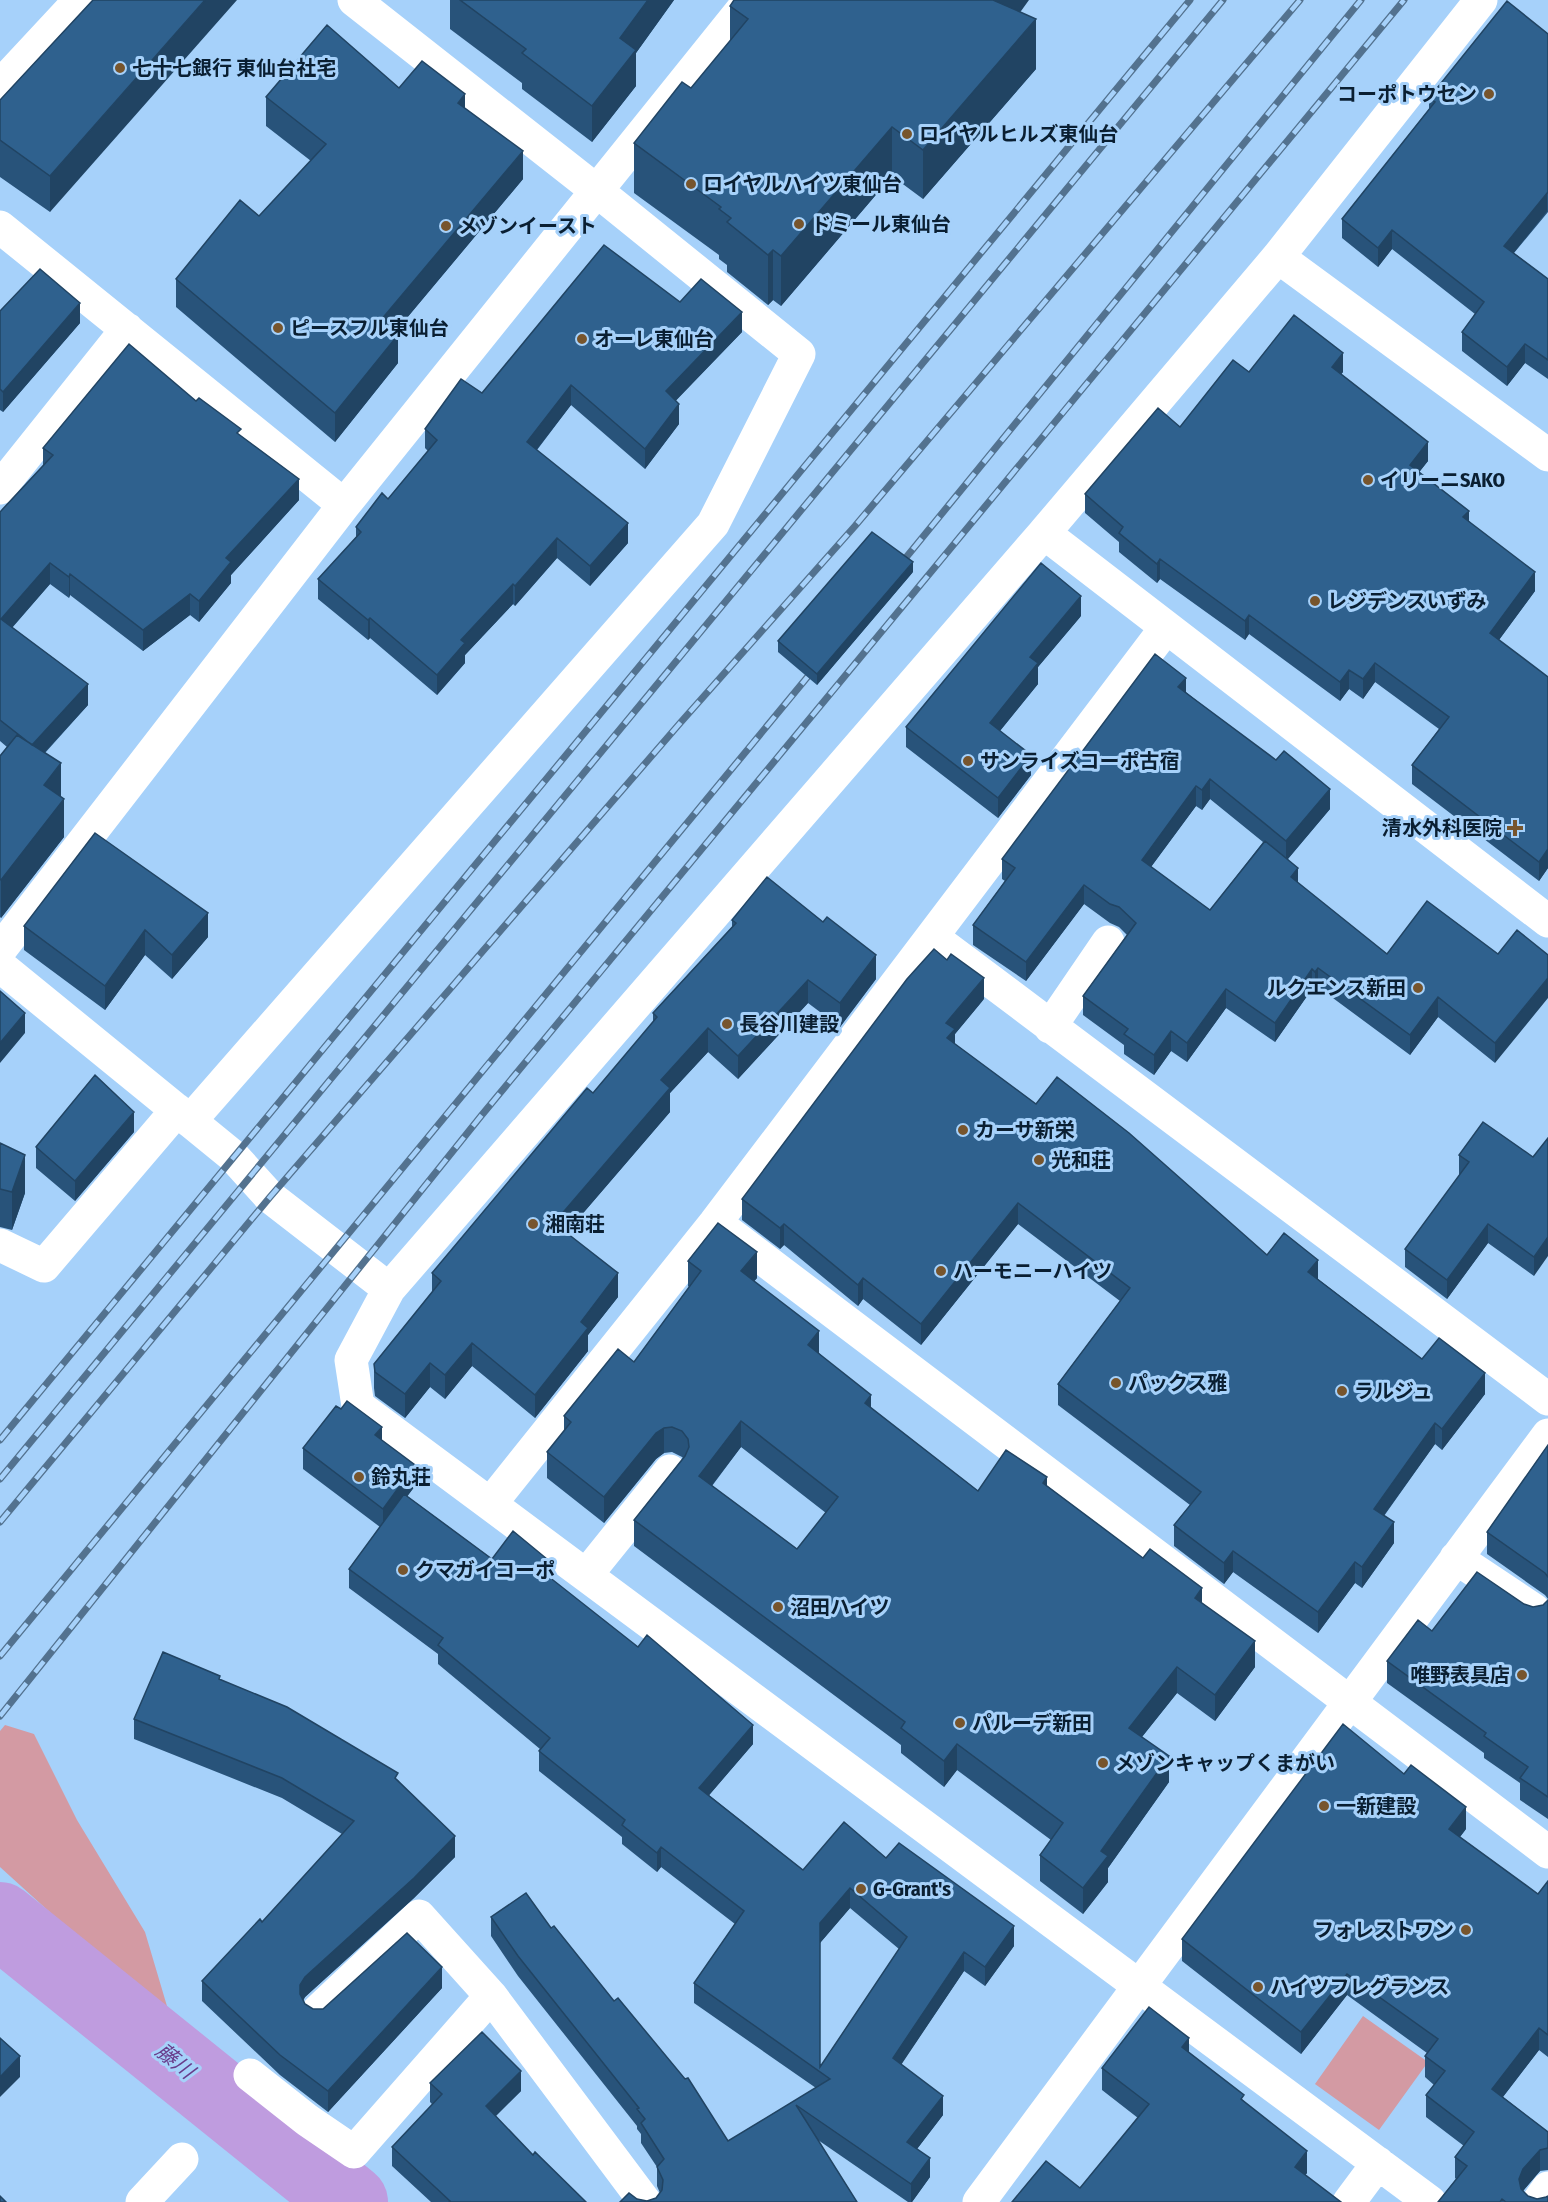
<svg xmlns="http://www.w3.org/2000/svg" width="1548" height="2202" viewBox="0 0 1548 2202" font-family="'Fira Sans Condensed','Noto Sans JP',sans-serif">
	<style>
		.green { fill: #d39aa3 }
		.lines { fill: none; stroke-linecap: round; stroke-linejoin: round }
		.river { stroke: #bf9cdf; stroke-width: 76 }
		.minor { stroke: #fff; stroke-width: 33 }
		.rail-casing { stroke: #53728f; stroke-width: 7 }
		.rail { stroke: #a6d1fa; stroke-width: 4.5; stroke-dasharray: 14; stroke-linecap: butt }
		.wall { fill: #28537a; fill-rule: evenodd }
		.shaded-wall { fill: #214463 }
		.building { fill: #2f618e; stroke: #214463; stroke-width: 1.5; fill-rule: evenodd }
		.poi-dot { fill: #77552d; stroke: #a6d1fa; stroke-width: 2 }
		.labels { text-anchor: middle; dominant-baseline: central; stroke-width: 6; stroke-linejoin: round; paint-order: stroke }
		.poi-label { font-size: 20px; font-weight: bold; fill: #0a1f32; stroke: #a6d1fa; text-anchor: start }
		.water-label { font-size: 21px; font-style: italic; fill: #683b8a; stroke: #a6d1fa }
	</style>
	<rect width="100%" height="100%" fill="#a6d1fa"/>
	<!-- green -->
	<path class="green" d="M5,1725L34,1734L77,1820L145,1932L172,2023L0,1867V1731Z
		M1363,2016L1428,2062L1379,2130L1315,2084Z"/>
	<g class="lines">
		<!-- river -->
		<path class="river" d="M0,1920L350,2202"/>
		<!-- minor -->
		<path class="minor" d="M1481,0L1278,257L1044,533L1548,921
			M0,86L80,0
			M0,227L344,505
			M1278,257L1548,455
			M0,488L127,329
			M1044,533L389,1289L351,1360L358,1406L1430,2202
			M932,937L1548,1399
			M0,950L344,505L750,0
			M0,966L233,1156L270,1197L389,1289
			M1050,1027L1108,942
			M190,1121L713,524L799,354L597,191L354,0
			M721,1227L1548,1852
			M0,1245L44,1266L177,1110
			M491,1503L715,1223L1165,629
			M1456,1558L1534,1610
			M587,1574L670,1471
			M318,2011L419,1916L491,1996
			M250,2075L307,2120L354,2152L491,1996L645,2202
			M142,2202L182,2159
			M979,2202L1548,1435
			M1349,2202L1378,2163
			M1538,2202L1548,2188"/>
		<!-- rail casing -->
		<g class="rail-casing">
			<path id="rail" d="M895,571L1361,0
				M0,1440L1190,0
				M0,1479L1223,0
				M0,1522L270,1197L681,722L855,526L1300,0
				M0,1656L819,663
				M0,1716L481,1116L1404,0"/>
		</g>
		<!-- rail -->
		<use href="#rail" class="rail"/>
	</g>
	<!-- wall -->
	<path class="wall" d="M93,0L50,212L0,177V100Z
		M450,0H674L636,53V86L592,142L522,89V83L450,29Z
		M730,6L1020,12L1036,69L923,199L892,176L781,306L773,300L768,305L727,272V265L719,259V255L634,193V143L691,88L730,41Z
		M1548,34V212L1514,253L1548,279V379L1525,363L1507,386L1462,351V332L1475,314L1392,249L1378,267L1342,238V219L1429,109V98Z
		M399,88L465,108L523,179L395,332L398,363L335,442L176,307V279L259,216L311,161L266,126V97Z
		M680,302L742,332L675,401L679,424L645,469L571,405L537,450L628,543L590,586L557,558L515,606L513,604L465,655V663L437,695L370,638L368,640L318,599V579L356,537V527L388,499L428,451L425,448V429L482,393Z
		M0,311L80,323L3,412L0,410Z
		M1249,372H1343L1341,374L1428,461L1419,472L1469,521L1535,591L1499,640L1548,677V868L1539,881L1412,784V765L1439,729L1375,682L1363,699L1349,689L1340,701L1249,634L1245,640L1160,579L1157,583L1119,552V542L1085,513V494L1180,427Z
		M196,401L241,436L299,500L231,575V583L199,622L190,615L143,651L70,595L69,598L50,584L12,628L88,705L45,753L61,797L64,837L1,918L0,917V756L7,747L0,741V512L43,466V448Z
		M913,572L817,685L778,652V641Z
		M1081,616L1038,667V684L1000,731L1031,775L998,818L906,747V727Z
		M1186,692L1330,809L1288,859L1298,883L1387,954H1498L1495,1063L1438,1017L1410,1055L1318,987L1315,991L1312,989L1275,1042L1226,1008L1187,1062L1171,1051L1154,1075L1124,1054V1045L1083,1015V996L1127,935L1119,927L1110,923L1084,904L1026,981L973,945V925L1005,881L1002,879V859ZM1210,799L1263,842L1210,910L1151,867L1196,806L1202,810Z
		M208,913V937L172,979L145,955L105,1010L24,950V926Z
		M732,920L876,979L840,1027L808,1003L738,1079L708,1052L670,1093V1112L566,1233L618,1297L588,1335V1351L535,1418L472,1366L445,1399L430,1387L405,1418L375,1396L374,1388V1364L432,1292V1273L593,1093L653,1023V1013L732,927Z
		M984,999L955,1034V1044L1036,1104L1267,1255L1318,1279L1422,1359L1485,1394L1442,1450L1435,1444L1384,1516L1394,1543L1362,1588L1355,1583L1318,1633L1233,1572L1224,1584L1174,1546V1525L1190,1505L1058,1405V1384L1120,1301L1018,1224L921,1345L863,1299L858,1306L784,1245L780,1249L742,1220V1199Z
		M134,1132L75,1201L36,1168V1147Z
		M1548,1138L1534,1276L1488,1243L1447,1299L1405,1267V1249L1460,1175L1459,1174V1155L1533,1157Z
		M0,1143L25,1193L12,1230L0,1227Z
		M688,1261L757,1278L754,1281L819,1353L871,1408L978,1491L1047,1486L1202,1603L1255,1667L1215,1721L1177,1693L1142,1737L1169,1782L1108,1868V1882L1083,1914L1040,1881V1855L1051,1840L957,1770L944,1787L901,1753V1745L634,1546V1520L683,1458L682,1457L672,1452L664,1453L656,1459L604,1523L547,1478V1452L564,1431V1416L634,1362L689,1287L688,1286ZM741,1447L826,1513L797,1549L712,1486Z
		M382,1440L415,1486L407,1496L492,1559L547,1576L753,1744L709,1795L803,1870L886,1858L1014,1946L985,1986L964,1971L901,2064L943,2115L917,2149L930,2177L912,2202H908L818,2140L857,2202H620L637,2199L647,2201L656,2198L660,2193L657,2186V2167L641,2143V2134L637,2129V2126L518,1976L491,1936V1917L551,1928L614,2001L728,2141L816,2088L694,2003V1983L735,1924L661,1867L657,1872L622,1844V1837L539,1771V1751L540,1749L438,1664V1654L349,1588V1569L380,1527L303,1469V1448ZM850,1908L899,1949L820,2067V1943Z
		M1548,1445V1599L1545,1595L1487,1554V1532Z
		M1548,1600V1819L1520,1800V1783L1484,1758V1753L1387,1683V1661L1432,1631L1524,1604L1533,1607L1543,1605Z
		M220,1680L398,1780L455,1857L414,1898L305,1997L303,2001L305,2004L313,2009H323L442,1988L328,2112L280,2075L202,2001V1981L262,1922L342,1834L282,1798L134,1739V1719Z
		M1466,1829L1460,1837L1538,1894L1548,1881V2057L1539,2050L1503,2097L1548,2132V2170L1540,2171L1523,2191L1528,2196L1548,2202H1438L1456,2179L1455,2178V2157L1464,2146L1426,2117V2095L1434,2085L1425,2077V2056L1427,2053L1347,1995L1301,2054L1182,1961V1939Z
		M1189,2052L1244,2101L1307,2173L1305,2175L1080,2188L1138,2118L1102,2090V2068Z
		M430,2083L521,2091L495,2116L533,2155L586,2202H431L392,2166V2147L433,2105L430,2102Z"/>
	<!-- shaded-wall -->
	<path class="shaded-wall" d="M205,0H237L50,212V176Z
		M648,0H674L636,53V86L592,142V106L620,38Z
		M993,0H1029L993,50Z
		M1036,19V69L923,199V150Z
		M465,94V123L458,103Z
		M892,127V176L781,306V256Z
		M523,151V179L381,349V320Z
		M1547,192V211L1504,265V246Z
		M1392,230V249L1378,267V248Z
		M773,250V300L768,305V255Z
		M80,303V323L3,412V392Z
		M742,312V332L666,411V391Z
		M398,335V363L335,442V413Z
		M1525,344V363L1507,386V367Z
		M1343,353V372L1332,386V367Z
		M571,385V405L527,462V442Z
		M679,404V424L645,469V449Z
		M1428,442V461L1410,484V465Z
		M299,479V500L231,575V583L199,622V601L226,558Z
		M1469,511V530L1463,517Z
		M628,523V543L590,586V566Z
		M557,538V558L515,606V586Z
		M1160,559V579L1157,583V564Z
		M913,562V572L817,685V674Z
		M50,563V584L1,640V619Z
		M1535,572V591L1490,652V633Z
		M70,574V595L69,598V577Z
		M513,584V604L465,655V663L437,695V675L461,640Z
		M190,594V615L143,651V630Z
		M1081,596V616L1038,667V684L990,743V723L1030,657Z
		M1249,615V634L1245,640V621Z
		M370,618V638L368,640V620Z
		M1375,663V682L1363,699V679Z
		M1349,670V689L1340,701V682Z
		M1186,678V697L1178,687Z
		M88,684V705L32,766V745Z
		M1031,755V775L998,818V798Z
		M61,763V801L44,785Z
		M1210,779V799L1202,810V790Z
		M1196,786V806L1142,879V860Z
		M1330,789V809L1286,861V841Z
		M64,799V837L1,918V880Z
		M1548,849V868L1539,881V862Z
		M1298,868V887L1291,877Z
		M1084,885V904L1026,981V962Z
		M208,913V937L172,979V955Z
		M145,930V955L105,1010V986Z
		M876,955V979L840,1027V1003Z
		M1318,968V987L1315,991V972Z
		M1312,969V989L1275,1042V1023Z
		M984,978V999L955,1034V1050L947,1059L946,1023Z
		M1548,978V998L1495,1063V1043Z
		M808,980V1003L738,1079V1056Z
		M1226,989V1008L1187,1062V1043Z
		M1438,997V1017L1410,1055V1035Z
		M25,1013V1033L0,1063V1043Z
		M708,1028V1052L670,1093V1112L554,1247V1223L661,1080Z
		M1171,1031V1051L1154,1075V1055Z
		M134,1112V1132L75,1201V1181Z
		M25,1155V1193L12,1230V1192Z
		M1018,1203V1224L921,1345V1324Z
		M784,1224V1245L780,1249V1228Z
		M1488,1224V1243L1447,1299V1280Z
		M1548,1237V1256L1534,1276V1257Z
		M757,1252V1278L741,1297V1271Z
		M1318,1260V1280L1308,1272Z
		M618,1273V1297L588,1335V1351L535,1418V1395L581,1322Z
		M863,1278V1299L858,1306V1285Z
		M819,1331V1357L808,1345Z
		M472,1343V1366L445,1399V1375Z
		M430,1363V1387L405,1418V1394Z
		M1485,1373V1394L1442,1450V1429Z
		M871,1395V1421L865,1403Z
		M741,1421V1447L699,1502V1476Z
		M1435,1423V1444L1374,1529V1509Z
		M382,1427V1447L375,1435Z
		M664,1428V1453L656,1459L604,1523V1497L656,1433Z
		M415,1465V1486L383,1529V1509Z
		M1047,1477V1503L1043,1483Z
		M1394,1522V1543L1362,1588V1567Z
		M1233,1551V1572L1224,1584V1563Z
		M547,1559V1578L539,1569Z
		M1355,1562V1583L1318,1633V1612Z
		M1202,1588V1614L1195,1598Z
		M1255,1641V1667L1215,1721V1695Z
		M1177,1667V1693L1129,1753V1728Z
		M753,1725V1744L699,1807V1788Z
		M957,1744V1770L944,1787V1761Z
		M1169,1756V1782L1108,1868V1882L1083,1914V1888L1101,1851Z
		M1466,1807V1829L1449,1851V1829Z
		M455,1836V1857L414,1898L305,1997L300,2005V2015V1985L305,1977Z
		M661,1847V1867L657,1872V1853Z
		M850,1888V1908L820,1943V2086V1923Z
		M1014,1926V1946L985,1986V1967Z
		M964,1952V1971L893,2077V2058Z
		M442,1967V1988L328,2112V2091Z
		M1347,1974V1995L1301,2054V2032Z
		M1539,2028V2050L1492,2111V2089Z
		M1189,2038V2060L1182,2047Z
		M20,2056V2077L0,2097V2077Z
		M521,2071V2091L486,2126V2106Z
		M943,2096V2115L907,2162V2142Z
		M1540,2150V2171L1523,2191L1519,2201V2179L1523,2169Z
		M1307,2151V2173L1295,2188V2167Z
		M930,2158V2177L912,2202H911V2184Z"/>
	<!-- building -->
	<path class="building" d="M93,0H205L50,176L0,140V100Z
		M460,0H648L620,38L636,50L592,106L522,53L526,49Z
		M734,0H993L1036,19L923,150L892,127L781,256L773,250L768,255L727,222L731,218L719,209L721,207L634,143L682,82L691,88L748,19L730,6Z
		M1507,1L1548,34V192L1504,246L1548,279V360L1525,344L1507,367L1462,332L1484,302L1392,230L1378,248L1342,219L1435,102L1429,98Z
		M327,25L399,88L422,61L465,94L458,103L523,151L381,320L398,335L335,413L176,279L240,200L259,216L326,144L266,97Z
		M604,245L680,302L701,279L742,312L666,391L679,404L645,449L571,385L527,442L628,523L590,566L557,538L515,586L513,584L461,640L465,643L437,675L370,618L368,620L318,579L361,532L356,527L382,493L388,499L437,440L425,429L461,379L482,393Z
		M40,269L80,303L3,392L0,389V311Z
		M1294,315L1343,353L1332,367L1428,442L1410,465L1469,511L1463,517L1535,572L1490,633L1548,677V849L1539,862L1412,765L1449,717L1375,663L1363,679L1349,670L1340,682L1249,615L1245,621L1160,559L1157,564L1119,533L1123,527L1085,494L1158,408L1180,427L1233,360L1249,372Z
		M129,344L196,401L199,398L241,429L237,433L299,479L226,558L231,562L199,601L190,594L143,630L70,574L69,577L50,563L1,619L88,684L32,745L0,720V512L53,455L43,448Z
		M872,532L913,562L817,674L778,641Z
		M1041,563L1081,596L1030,657L1038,663L990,723L1031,755L998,798L906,727Z
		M1155,654L1186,678L1178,687L1276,760L1284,751L1330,789L1286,841L1210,779L1202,790L1196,786L1142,860L1210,910L1265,841L1298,868L1291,877L1387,954L1427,901L1498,954L1517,930L1548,955V978L1495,1043L1438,997L1410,1035L1318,968L1315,972L1312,969L1275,1023L1226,989L1187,1043L1171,1031L1154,1055L1124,1034L1128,1029L1083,996L1136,923L1119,907L1110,904L1084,885L1026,962L973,925L1015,868L1002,859Z
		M17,735L61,763L44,785L64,799L1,880L0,879V756Z
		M95,833L208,913L172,955L145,930L105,986L24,926Z
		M767,877L823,922L827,917L876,955L840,1003L808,980L738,1056L708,1028L661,1080L670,1088L554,1223L618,1273L581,1322L588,1328L535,1395L472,1343L445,1375L430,1363L405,1394L375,1372L374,1364L441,1281L432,1273L587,1088L593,1093L657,1017L653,1013L736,923L732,920Z
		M934,949L947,960L951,954L984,978L946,1023L955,1029L947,1038L1036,1104L1057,1077L1129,1133L1267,1255L1284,1233L1318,1260L1308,1272L1422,1359L1439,1338L1485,1373L1442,1429L1435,1423L1374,1509L1394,1522L1362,1567L1355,1562L1318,1612L1233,1551L1224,1563L1174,1525L1201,1492L1058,1384L1130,1288L1018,1203L921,1324L863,1278L858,1285L784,1224L780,1228L742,1199L907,979Z
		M0,991L25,1013L0,1043Z
		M95,1075L134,1112L75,1181L36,1147Z
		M1483,1122L1533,1157L1548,1138V1237L1534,1257L1488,1224L1447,1280L1405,1249L1469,1162L1459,1155Z
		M0,1143L25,1155L12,1192L0,1189Z
		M718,1223L757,1252L741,1271L819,1331L808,1345L871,1395L865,1403L978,1491L1006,1450L1047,1477L1043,1483L1143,1558L1150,1549L1202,1588L1195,1598L1255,1641L1215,1695L1177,1667L1129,1728L1169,1756L1101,1851L1108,1856L1083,1888L1040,1855L1063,1823L957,1744L944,1761L901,1728L905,1722L634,1520L685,1456L689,1447L688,1439L682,1431L672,1427L664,1428L656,1433L604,1497L547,1452L571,1422L564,1416L618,1349L634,1362L701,1271L688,1261ZM741,1421L838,1497L797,1549L699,1476Z
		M347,1401L382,1427L375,1435L415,1465L383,1509L303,1448L336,1406L341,1409Z
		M1548,1445V1577L1545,1573L1487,1532Z
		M404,1494L492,1559L513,1531L547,1559L539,1569L638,1647L647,1635L753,1725L699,1788L803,1870L844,1822L886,1858L899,1843L1014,1926L985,1967L964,1952L893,2058L943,2096L907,2142L930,2158L911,2184L796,2105L857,2202H620L629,2193L637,2199L647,2201L656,2198L662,2190L663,2180L657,2167L664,2159L641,2123L645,2119L637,2109L639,2108L518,1956L491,1917L526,1893L551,1928L554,1926L614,2001L618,1998L685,2079L688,2078L728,2141L830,2079L694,1983L744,1911L661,1847L657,1853L622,1825L625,1820L539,1751L550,1738L438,1645L443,1638L349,1569ZM850,1888L907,1937L820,2067V1923Z
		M1477,1572L1524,1604L1533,1607L1543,1605L1548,1600V1797L1520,1778L1528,1767L1484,1736L1486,1733L1387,1661L1418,1620L1432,1631Z
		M163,1652L220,1676L219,1679L287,1707L398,1773L395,1778L455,1836L414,1878L305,1977L300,1985V1994L305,2004L313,2009H323L407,1933L442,1967L328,2091L280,2055L202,1981L260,1919L262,1922L354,1821L282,1778L134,1719Z
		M1343,1724L1404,1774L1411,1765L1466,1807L1449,1829L1538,1894L1548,1881V2035L1539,2028L1492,2089L1548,2132V2148L1540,2150L1523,2169L1519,2179L1521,2189L1528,2196L1537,2199L1546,2197L1548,2196V2202H1506L1502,2199L1500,2202H1438L1467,2166L1455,2157L1474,2132L1426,2095L1445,2071L1425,2056L1438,2039L1347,1974L1301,2032L1182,1939Z
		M1149,2007L1189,2038L1182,2047L1244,2095L1241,2099L1307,2151L1295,2167L1341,2202H1012L1046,2161L1080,2188L1149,2104L1102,2068Z
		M482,2032L521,2071L486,2106L533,2155L535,2152L586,2202H449L450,2201L392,2147L442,2094L430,2083Z
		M0,2038L20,2056L0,2077Z
		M0,2196L6,2202H0Z"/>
	<!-- markers -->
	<g class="poi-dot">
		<circle cx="120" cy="68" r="6"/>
		<circle cx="1489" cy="94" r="6"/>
		<circle cx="907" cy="134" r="6"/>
		<circle cx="691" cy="184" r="6"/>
		<circle cx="799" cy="224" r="6"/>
		<circle cx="446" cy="226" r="6"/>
		<circle cx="278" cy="328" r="6"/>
		<circle cx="582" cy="339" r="6"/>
		<circle cx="1368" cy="480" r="6"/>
		<circle cx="1315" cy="601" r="6"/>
		<circle cx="968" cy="761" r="6"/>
		<path d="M1512 819h6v6h6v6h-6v6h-6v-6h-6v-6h6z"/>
		<circle cx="1418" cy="988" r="6"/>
		<circle cx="727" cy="1024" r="6"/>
		<circle cx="963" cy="1130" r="6"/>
		<circle cx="1039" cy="1160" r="6"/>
		<circle cx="533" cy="1224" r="6"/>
		<circle cx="941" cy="1271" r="6"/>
		<circle cx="1116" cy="1383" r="6"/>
		<circle cx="1342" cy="1391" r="6"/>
		<circle cx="359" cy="1477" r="6"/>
		<circle cx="403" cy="1570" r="6"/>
		<circle cx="778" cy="1607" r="6"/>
		<circle cx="1522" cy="1675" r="6"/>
		<circle cx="960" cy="1723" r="6"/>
		<circle cx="1103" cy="1763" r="6"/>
		<circle cx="1324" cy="1806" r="6"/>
		<circle cx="861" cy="1889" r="6"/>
		<circle cx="1466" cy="1930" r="6"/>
		<circle cx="1258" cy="1987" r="6"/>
	</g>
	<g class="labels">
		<!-- poi labels -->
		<g class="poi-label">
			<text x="132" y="68">七十七銀行 東仙台社宅</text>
			<text x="1477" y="94" text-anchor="end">コーポトウセン</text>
			<text x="919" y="134">ロイヤルヒルズ東仙台</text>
			<text x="703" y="184">ロイヤルハイツ東仙台</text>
			<text x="811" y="224">ドミール東仙台</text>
			<text x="458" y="226">メゾンイースト</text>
			<text x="290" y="328">ピースフル東仙台</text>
			<text x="594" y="339">オーレ東仙台</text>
			<text x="1380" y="480">イリーニSAKO</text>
			<text x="1327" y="601">レジデンスいずみ</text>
			<text x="980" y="761">サンライズコーポ古宿</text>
			<text x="1502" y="828" text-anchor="end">清水外科医院</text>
			<text x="1406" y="988" text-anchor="end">ルクエンス新田</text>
			<text x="739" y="1024">長谷川建設</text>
			<text x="975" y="1130">カーサ新栄</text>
			<text x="1051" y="1160">光和荘</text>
			<text x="545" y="1224">湘南荘</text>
			<text x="953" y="1271">ハーモニーハイツ</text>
			<text x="1128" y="1383">パックス雅</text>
			<text x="1354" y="1391">ラルジュ</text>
			<text x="371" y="1477">鈴丸荘</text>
			<text x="415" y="1570">クマガイコーポ</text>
			<text x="790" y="1607">沼田ハイツ</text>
			<text x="1510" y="1675" text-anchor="end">唯野表具店</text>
			<text x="972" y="1723">パルーデ新田</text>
			<text x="1115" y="1763">メゾンキャップくまがい</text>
			<text x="1336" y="1806">一新建設</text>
			<text x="873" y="1889">G-Grant's</text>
			<text x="1454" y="1930" text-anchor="end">フォレストワン</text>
			<text x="1270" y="1987">ハイツフレグランス</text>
		</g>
		<!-- water labels -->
		<g class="water-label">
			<text transform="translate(175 2061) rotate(39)">藤川</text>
		</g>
	</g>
</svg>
